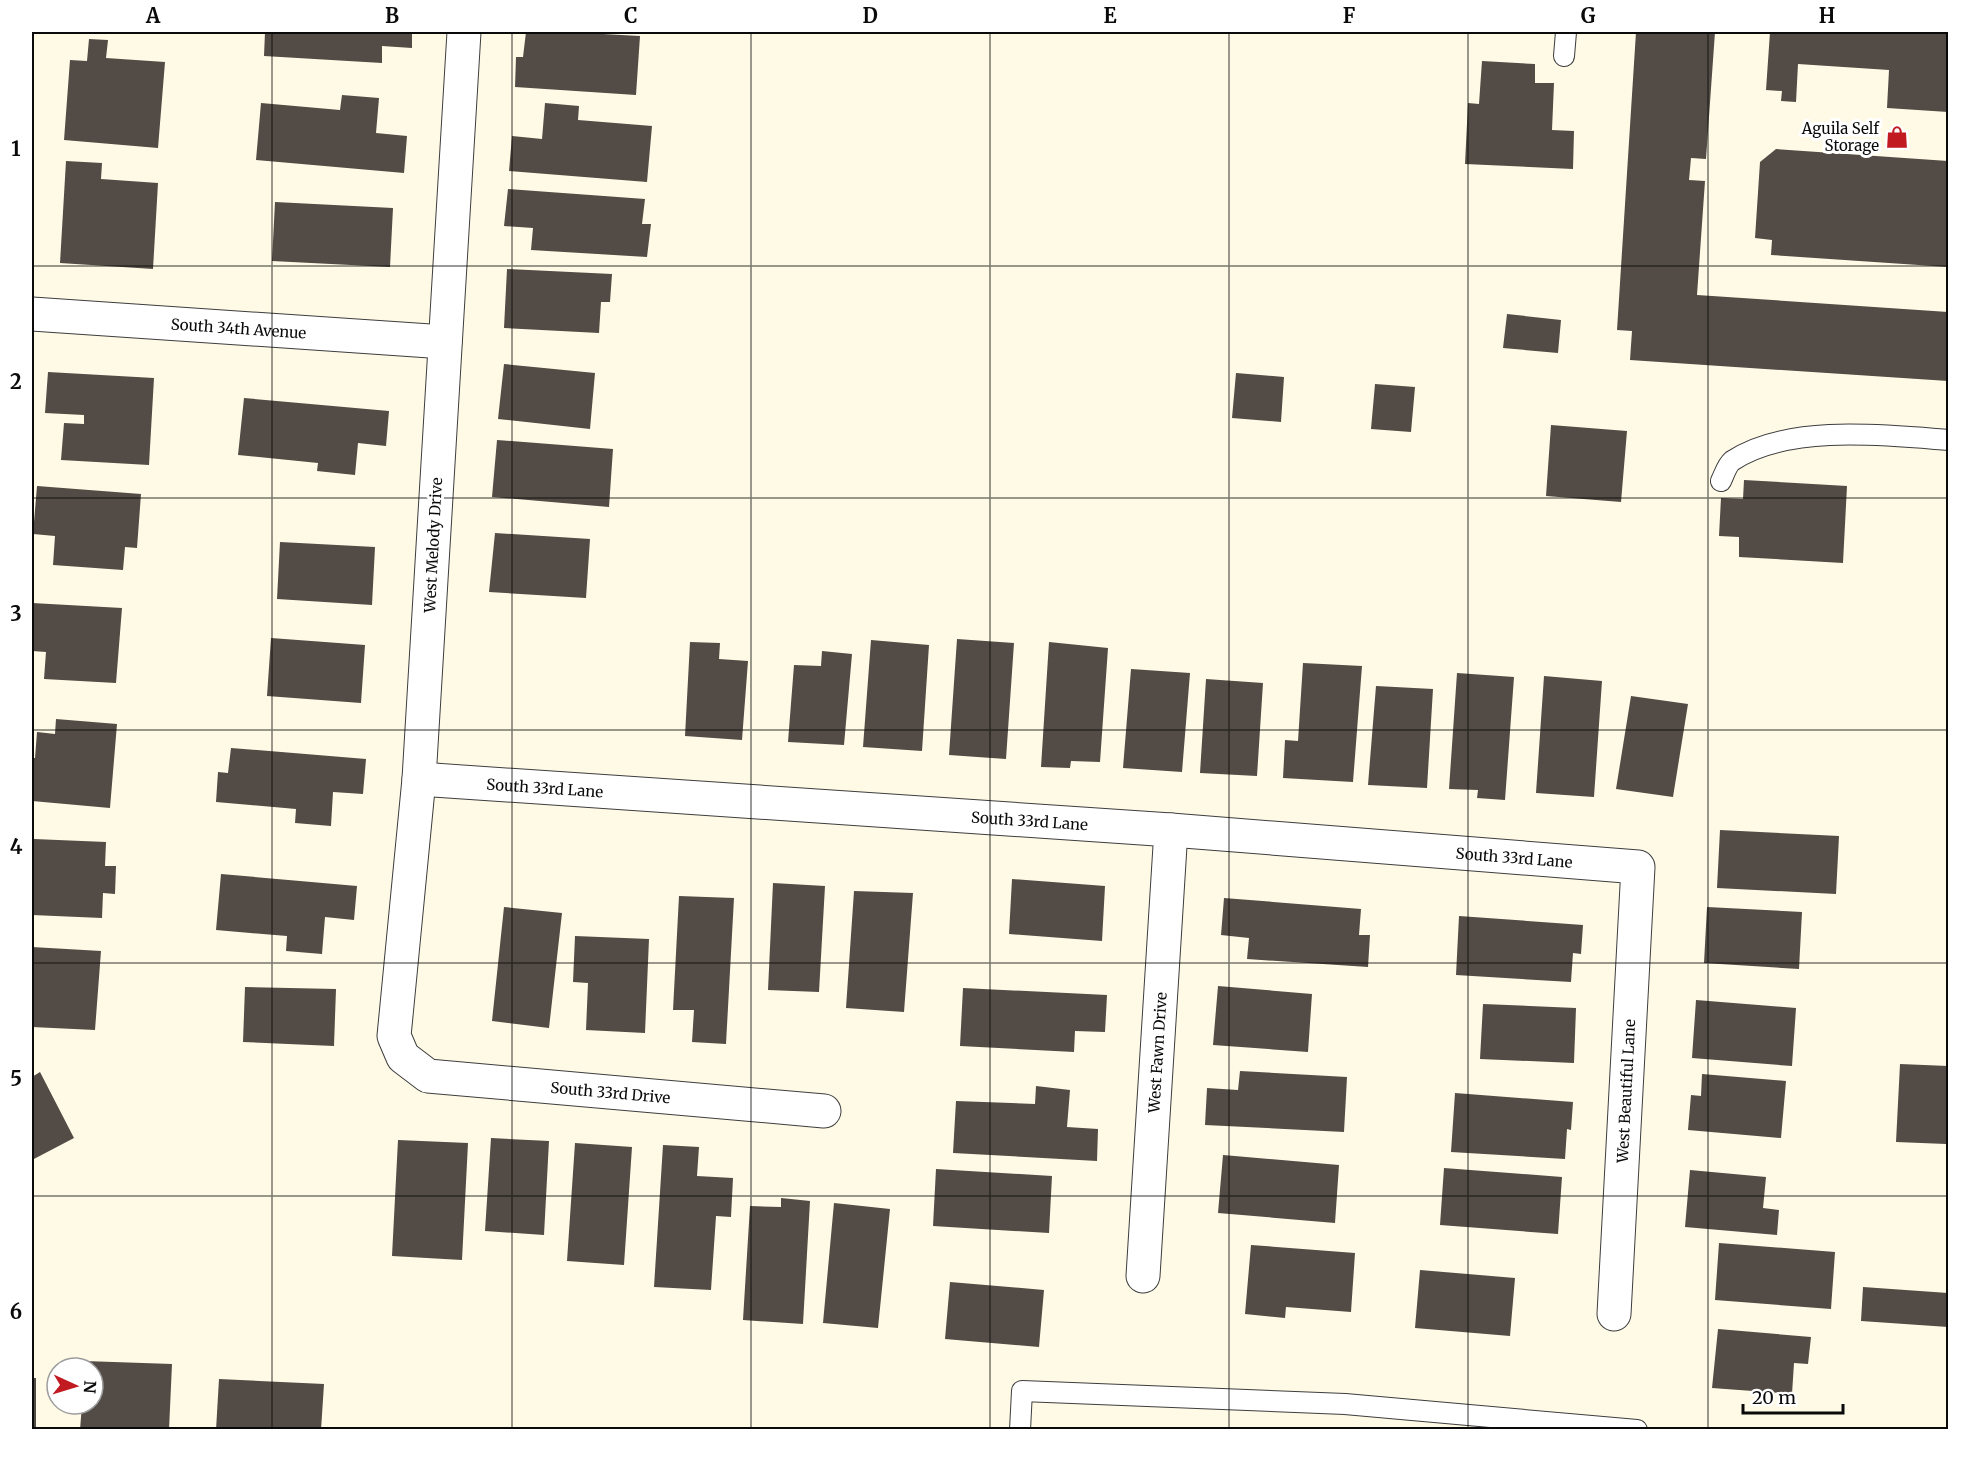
<svg xmlns="http://www.w3.org/2000/svg" width="1980" height="1461" viewBox="0 0 1980 1461" font-family="Merriweather,serif">
	<style>
		.building { fill: #534b45 }
		.lines { fill: none; stroke-linecap: round; stroke-linejoin: round }
		.lane-casing { stroke: #3d3d3d; stroke-width: 22 }
		.street-casing { stroke: #3d3d3d; stroke-width: 35 }
		.lane { stroke: #fff; stroke-width: 20 }
		.street { stroke: #fff; stroke-width: 33 }
		.grid { fill: none; stroke: #0a0a0a; stroke-width: 1.5; stroke-opacity: 0.55 }
		.labels { text-anchor: middle; dominant-baseline: central; stroke-width: 6; stroke-linejoin: round; paint-order: stroke }
		.poi-label { font-size: 15px; fill: #0a0a0a; stroke: #fff; text-anchor: end }
		.street-label { font-size: 15px; fill: #0a0a0a; stroke: #fff }
		.neatline { fill: none; stroke: #0a0a0a; stroke-width: 2 }
		.grid-label { font-size: 20px; text-anchor: middle; font-weight: bold; fill: #0a0a0a }
	</style>
	<rect width="100%" height="100%" fill="#fffae6"/>
	<!-- building -->
	<path class="building" d="M265,32H412V48L382,46V63L264,56Z
		M526,32H566L640,36L636,95L515,87L516,57H523Z
		M1636,32H1715L1706,159L1691,158L1689,180L1705,181L1697,295L1948,312V381L1630,360L1632,331L1617,330Z
		M1770,32H1948V112L1887,108L1889,70L1798,64L1796,102L1781,101L1782,91L1766,90Z
		M89,39L108,40L106,58L165,62L158,148L64,140L70,60L87,61Z
		M1482,61L1535,64V83H1554L1552,130L1574,131L1573,169L1465,164L1468,103L1479,104Z
		M342,95L379,98L376,133L407,136L404,173L256,160L261,103L340,110Z
		M545,103L579,106L578,120L652,126L647,182L509,171L512,136L542,139Z
		M1776,149L1948,161V267L1771,255L1772,240L1755,238L1760,162Z
		M66,161L102,163L101,179L158,183L153,269L60,263Z
		M508,189L645,199L642,224H651L647,257L531,250L533,228L504,226Z
		M275,202L393,208L390,267L272,261Z
		M507,269L612,274L610,302H601L599,333L504,328Z
		M1507,314L1561,320L1558,353L1503,348Z
		M504,364L595,373L590,429L498,419Z
		M48,372L154,378L149,465L61,460L64,423L84,424V415L45,413Z
		M1236,373L1284,377L1281,422L1232,418Z
		M1375,384L1415,387L1411,432L1371,429Z
		M244,398L389,411L386,446L358,443L355,475L317,471L318,463L238,455Z
		M1551,425L1627,431L1621,502L1546,496Z
		M497,440L613,449L609,507L492,497Z
		M1744,480L1847,486L1843,563L1739,557V537L1719,536L1721,498L1743,499Z
		M37,486L141,494L137,548L125,547L123,570L53,565L55,536L33,534Z
		M495,533L590,539L586,598L489,592Z
		M280,542L375,547L372,605L277,599Z
		M32,603L122,608L116,683L44,679L46,652L32,651Z
		M271,638L365,645L361,703L267,696Z
		M957,639L1014,643L1006,759L949,755Z
		M871,640L929,645L922,751L863,747Z
		M690,642L720,643L719,659L748,661L742,740L685,736Z
		M1049,642L1108,648L1100,762L1071,761L1070,768L1041,767Z
		M822,651L852,654L844,745L788,742L794,665L821,666Z
		M1303,663L1362,666L1353,782L1283,778L1285,740L1298,741Z
		M1131,669L1190,673L1182,772L1123,768Z
		M1457,673L1514,677L1505,800L1477,798L1478,790L1449,789Z
		M1544,676L1602,681L1594,797L1536,793Z
		M1206,679L1263,683L1257,776L1200,773Z
		M1376,686L1433,689L1427,788L1368,785Z
		M1631,696L1688,704L1673,797L1616,789Z
		M56,719L117,724L110,808L32,801V758H35L37,732L55,734Z
		M231,748L366,759L363,794L333,792L331,826L295,823L296,809L216,802L218,772L228,773Z
		M1720,830L1839,836L1836,894L1717,888Z
		M34,839L106,842L105,866H116L115,894L103,893L102,918L32,915V866H33Z
		M221,874L357,886L354,920L325,917L322,954L286,951L287,936L216,930Z
		M1012,879L1105,886L1102,941L1009,934Z
		M773,883L825,886L819,992L768,990Z
		M854,891L913,893L904,1012L846,1008Z
		M679,896L734,898L726,1044L692,1042L694,1010H673Z
		M1224,898L1361,909L1359,935H1370L1368,967L1247,959L1249,938L1221,935Z
		M504,907L562,913L549,1028L492,1021Z
		M1707,907L1802,912L1799,969L1704,963Z
		M1459,916L1583,925L1581,954L1573,953L1571,982L1456,975Z
		M575,936L649,939L645,1033L586,1030L588,983L573,982Z
		M32,947L101,951L95,1030L32,1027Z
		M1218,986L1312,994L1308,1052L1213,1045Z
		M245,987L336,989L334,1046L243,1042Z
		M963,988L1107,995L1105,1032L1075,1031L1074,1052L960,1046Z
		M1696,1000L1796,1008L1792,1066L1692,1058Z
		M1483,1004L1576,1008L1574,1063L1480,1059Z
		M1900,1064L1948,1066L1946,1144L1896,1142Z
		M1240,1071L1347,1077L1344,1132L1205,1125L1207,1088L1238,1090Z
		M40,1072L74,1138L32,1160V1077Z
		M1702,1074L1786,1081L1781,1138L1688,1130L1691,1095L1701,1096Z
		M1036,1086L1070,1090L1067,1127L1098,1129L1097,1161L953,1153L956,1101L1035,1104Z
		M1455,1093L1573,1102L1571,1130L1567,1129L1565,1159L1451,1152Z
		M491,1138L549,1141L544,1235L485,1231Z
		M398,1140L468,1143L462,1260L392,1256Z
		M575,1143L632,1147L624,1265L567,1261Z
		M663,1145L699,1147L697,1176L733,1178L731,1217L716,1216L711,1290L654,1287Z
		M1223,1155L1339,1165L1335,1223L1218,1213Z
		M1444,1168L1562,1177L1558,1234L1440,1225Z
		M936,1169L1052,1176L1049,1233L933,1226Z
		M1690,1170L1766,1177L1763,1208L1779,1210L1777,1235L1685,1227Z
		M781,1198L810,1201L803,1324L743,1320L750,1206L781,1207Z
		M834,1203L890,1209L878,1328L823,1323Z
		M1719,1243L1835,1252L1831,1309L1715,1300Z
		M1251,1245L1355,1253L1351,1312L1286,1307L1285,1318L1245,1314Z
		M1420,1270L1515,1278L1510,1336L1415,1328Z
		M950,1282L1044,1290L1039,1347L945,1339Z
		M1863,1287L1948,1293V1327L1861,1321Z
		M1718,1329L1811,1337L1808,1364L1794,1363L1792,1394L1712,1388Z
		M84,1361L172,1364L169,1430H80L82,1404H93V1368H84Z
		M32,1378H36V1430H32Z
		M219,1379L324,1384L321,1430H216Z"/>
	<g class="lines">
		<!-- lane casing -->
		<g class="lane-casing">
			<path id="lane" d="M1564,56L1566,32
				M1721,481C1724,475 1727,465 1732,461C1787,424 1885,435 1948,440
				M1020,1430L1022,1391L1345,1404L1637,1430"/>
		</g>
		<!-- street casing -->
		<g class="street-casing">
			<g id="street">
				<path id="s1" d="M464,32L419,779L394,1036L403,1057L428,1076L824,1111"/>
				<path id="s2" d="M32,314L445,342"/>
				<path id="s3" d="M419,779L1171,830L1638,867L1614,1314"/>
				<path id="s4" d="M1143,1276L1171,830"/>
			</g>
		</g>
		<!-- lane -->
		<use href="#lane" class="lane"/>
		<!-- street -->
		<use href="#street" class="street"/>
	</g>
	<!-- grid -->
	<path class="grid" d="M272,32V1430M512,32V1430M751,32V1430M990,32V1430M1229,32V1430M1468,32V1430M1708,32V1430M32,266H1948M32,498H1948M32,730H1948M32,963H1948M32,1196H1948"/>
	<!-- icons -->
	<defs>
		<g id="shop-bare" transform="scale(1.8)"><path d="M-5-2.5h2.3a2.7 3.5 0 0 1 5.4 0H5L5.5 6h-11ZM-1.5-2.5h3a1.5 2.3 0 0 0-3 0Z" fill="#c11a20" stroke="#fff" stroke-width="2.5" paint-order="stroke"/></g>
	</defs>
	<g fill-rule="evenodd">
		<use href="#shop-bare" x="1897" y="137"/>
	</g>
	<g class="labels">
		<!-- poi labels -->
		<g class="poi-label">
			<text x="1879" y="128">Aguila Self<tspan x="1879" dy="17">Storage</tspan></text>
		</g>
		<!-- street labels -->
		<g class="street-label">
			<text stroke="none"><textPath href="#s2" startOffset="207">South 34th Avenue</textPath></text>
			<text transform="translate(433 545) rotate(-87)">West Melody Drive</text>
			<text stroke="none"><textPath href="#s3" startOffset="126">South 33rd Lane</textPath></text>
			<text stroke="none"><textPath href="#s3" startOffset="612">South 33rd Lane</textPath></text>
			<text stroke="none"><textPath href="#s3" startOffset="1098">South 33rd Lane</textPath></text>
			<text stroke="none"><textPath href="#s4" startOffset="224">West Fawn Drive</textPath></text>
			<text transform="translate(1626 1091) rotate(-87)">West Beautiful Lane</text>
			<text stroke="none"><textPath href="#s1" startOffset="1244">South 33rd Drive</textPath></text>
		</g>
	</g>
	<!-- border -->
	<rect width="1980" height="1461" fill="none" stroke="#ffffff" stroke-width="66"/>
	<!-- north arrow -->
	<g transform="translate(75 1386) rotate(94)"><circle r="28" fill="#ffffff" stroke="#9d9d9d" stroke-width="1.5"/>
	<path d="M0-4.5L10 22L0 15L-10 22Z" fill="#c11a20"/>
	<text y="-9" font-size="16" font-weight="bold" text-anchor="middle" fill="#0a0a0a">N</text>
	</g>
	<!-- scale -->
	<path d="M1743 1404v9h100v-9" fill="none" stroke="#0a0a0a" stroke-width="3"/>
	<text x="1752" y="1404" font-size="18" fill="#0a0a0a" stroke="#ffffff" stroke-width="4.5" paint-order="stroke">20 m</text>
	<rect x="33" y="33" width="1914" height="1395" class="neatline"/>
	<g class="grid-label">
		<text x="153" y="23">A</text>
		<text x="392" y="23">B</text>
		<text x="631" y="23">C</text>
		<text x="870" y="23">D</text>
		<text x="1110" y="23">E</text>
		<text x="1349" y="23">F</text>
		<text x="1588" y="23">G</text>
		<text x="1827" y="23">H</text>
		<text x="16" y="156">1</text>
		<text x="16" y="389">2</text>
		<text x="16" y="621">3</text>
		<text x="16" y="854">4</text>
		<text x="16" y="1086">5</text>
		<text x="16" y="1319">6</text>
	</g>
</svg>
